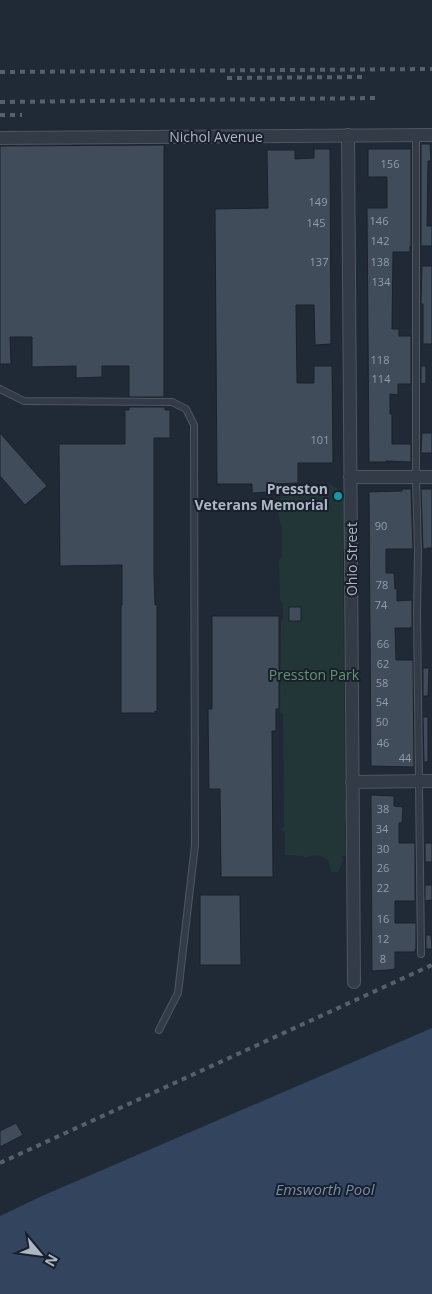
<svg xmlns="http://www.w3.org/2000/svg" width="432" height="1294" viewBox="0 0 432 1294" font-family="'Open Sans',sans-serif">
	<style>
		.green { fill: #223537 }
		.water { fill: #33455e }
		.building { fill: #414c5b; stroke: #1b222d }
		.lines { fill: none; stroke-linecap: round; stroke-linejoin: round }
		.lane-casing { stroke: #4e5662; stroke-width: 8 }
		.street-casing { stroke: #4e5662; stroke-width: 14 }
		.lane { stroke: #333b47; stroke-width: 6 }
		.street { stroke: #333b47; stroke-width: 12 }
		.rail { stroke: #555f6e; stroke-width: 4; stroke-dasharray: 5 5; stroke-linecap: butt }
		.culture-dot { fill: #0f9aa8; stroke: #19202b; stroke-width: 2 }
		.labels { text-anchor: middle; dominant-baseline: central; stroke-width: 4; stroke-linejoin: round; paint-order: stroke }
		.number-label { font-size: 11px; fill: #929caa }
		.street-label { font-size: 14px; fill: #adb6c4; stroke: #19202b }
		.poi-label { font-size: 14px; font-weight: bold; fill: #adb6c4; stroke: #19202b; text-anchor: end }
		.park-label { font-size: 14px; fill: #659470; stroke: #19202b }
		.water-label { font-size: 15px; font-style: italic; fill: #758dac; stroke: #19202b }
	</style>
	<rect width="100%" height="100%" fill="#202936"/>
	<!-- green -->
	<path class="green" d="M282,484H294L298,493L321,492L322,486L330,484L338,489L339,492H343V501L350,506L345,550L343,551L345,800L349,805V817L345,820L346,856H342L343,861L338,872H331L328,860C321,855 314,854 305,858L302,856L285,855V833L281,830L284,826L283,714L280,712L281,620L283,619V605L280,599L279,560L282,557V529L278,515Z"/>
	<!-- water -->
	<path class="water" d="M432,1028V1294H0V1216L42,1196Z"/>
	<!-- building -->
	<path class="building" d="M421,144H430L431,161H428L427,226H432V246H421Z
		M164,145V397H129V366H102V377L76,378V366L32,367V337H10L11,364H0V146Z
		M314,149H330L331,344L315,345L314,305H296L297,383H314V366H332L333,463H298V483L271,484V492L252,493V484H217L215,209L268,208L267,150H295V159L314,158Z
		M368,149H411V246H410V252H393L392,329H399V336H411V384H398V395L390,394V414H392V444H411V462L386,461V462H369L367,208H387V177H368Z
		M422,266H432V344H423V304H421Z
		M421,366H426V383L421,384Z
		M129,407H165V410H170V438H154V575L155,605H157V712L155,711V713H121V605H122V565L60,566L59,444H125V410H129Z
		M0,433L47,486L25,505L0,476Z
		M422,433H432V453H421Z
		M402,489H411L413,549H386V573H394L395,589H397V601L412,600V628H395L396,660H413L414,767L371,766L369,492L402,491Z
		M421,489H432V548H427V549H423Z
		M289,607H301V621H289Z
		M212,616H279V709H276V731H272L273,877H221L220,789H209L208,709H212Z
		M423,668H429L428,696H423Z
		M423,717H428V762H424Z
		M371,795L394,796V806L403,807L402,823H399V843H415V901H395V923H416V949H415V952H395V969L388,970L372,971Z
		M425,843H432V862H425Z
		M425,885H432V900L425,901Z
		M200,895H240L241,965H200Z
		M426,935H431L432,949H426Z
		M16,1123L23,1135L0,1147V1131Z"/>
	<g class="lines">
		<!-- lane casing -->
		<g class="lane-casing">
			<path id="lane" d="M416,135V477L418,554L417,614L421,954
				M0,389L24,401L172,402L186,409L194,425L195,845L178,993L159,1030"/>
		</g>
		<!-- street casing -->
		<g class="street-casing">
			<path id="street" d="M348,135L354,982
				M0,138L432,135
				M350,477H432
				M352,782L432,781"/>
		</g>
		<!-- lane -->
		<use href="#lane" class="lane"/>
		<!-- street -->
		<use href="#street" class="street"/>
		<!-- rail -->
		<path class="rail" d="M0,72L432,69
			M227,78L362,77
			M0,102L376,98
			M0,115H22
			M0,1163L432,965"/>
	</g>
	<!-- markers -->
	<circle class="culture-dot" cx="338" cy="496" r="5"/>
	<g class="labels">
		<!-- number labels -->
		<g class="number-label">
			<text x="390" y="163">156</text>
			<text x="318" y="201">149</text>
			<text x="379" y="220">146</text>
			<text x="316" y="222">145</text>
			<text x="380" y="240">142</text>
			<text x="319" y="261">137</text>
			<text x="380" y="261">138</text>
			<text x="381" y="281">134</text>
			<text x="380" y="359">118</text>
			<text x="381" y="378">114</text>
			<text x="320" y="439">101</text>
			<text x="381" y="525">90</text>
			<text x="382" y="584">78</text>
			<text x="381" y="604">74</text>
			<text x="383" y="643">66</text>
			<text x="383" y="663">62</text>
			<text x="382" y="682">58</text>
			<text x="382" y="701">54</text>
			<text x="382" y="721">50</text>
			<text x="383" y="742">46</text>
			<text x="405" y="757">44</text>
			<text x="383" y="808">38</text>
			<text x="382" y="828">34</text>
			<text x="383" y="848">30</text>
			<text x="383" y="867">26</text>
			<text x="383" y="887">22</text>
			<text x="383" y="918">16</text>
			<text x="383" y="938">12</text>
			<text x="383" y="958">8</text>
		</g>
		<!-- street labels -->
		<g class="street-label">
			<text x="216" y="136">Nichol Avenue</text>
			<text transform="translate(351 559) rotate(-90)">Ohio Street</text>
		</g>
		<!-- poi labels -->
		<g class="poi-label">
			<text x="328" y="488">Presston<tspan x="328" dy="16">Veterans Memorial</tspan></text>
		</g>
		<!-- park labels -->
		<g class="park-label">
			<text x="314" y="674">Presston Park</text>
		</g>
		<!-- water labels -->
		<g class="water-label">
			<text x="325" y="1189">Emsworth Pool</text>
		</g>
	</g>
	<!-- north arrow -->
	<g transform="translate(40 1254) rotate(119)" stroke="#19202b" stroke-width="4" paint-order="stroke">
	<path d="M0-4L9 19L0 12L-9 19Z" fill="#adb6c4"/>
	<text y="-8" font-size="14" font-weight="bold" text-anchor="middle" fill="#adb6c4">N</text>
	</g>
</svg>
